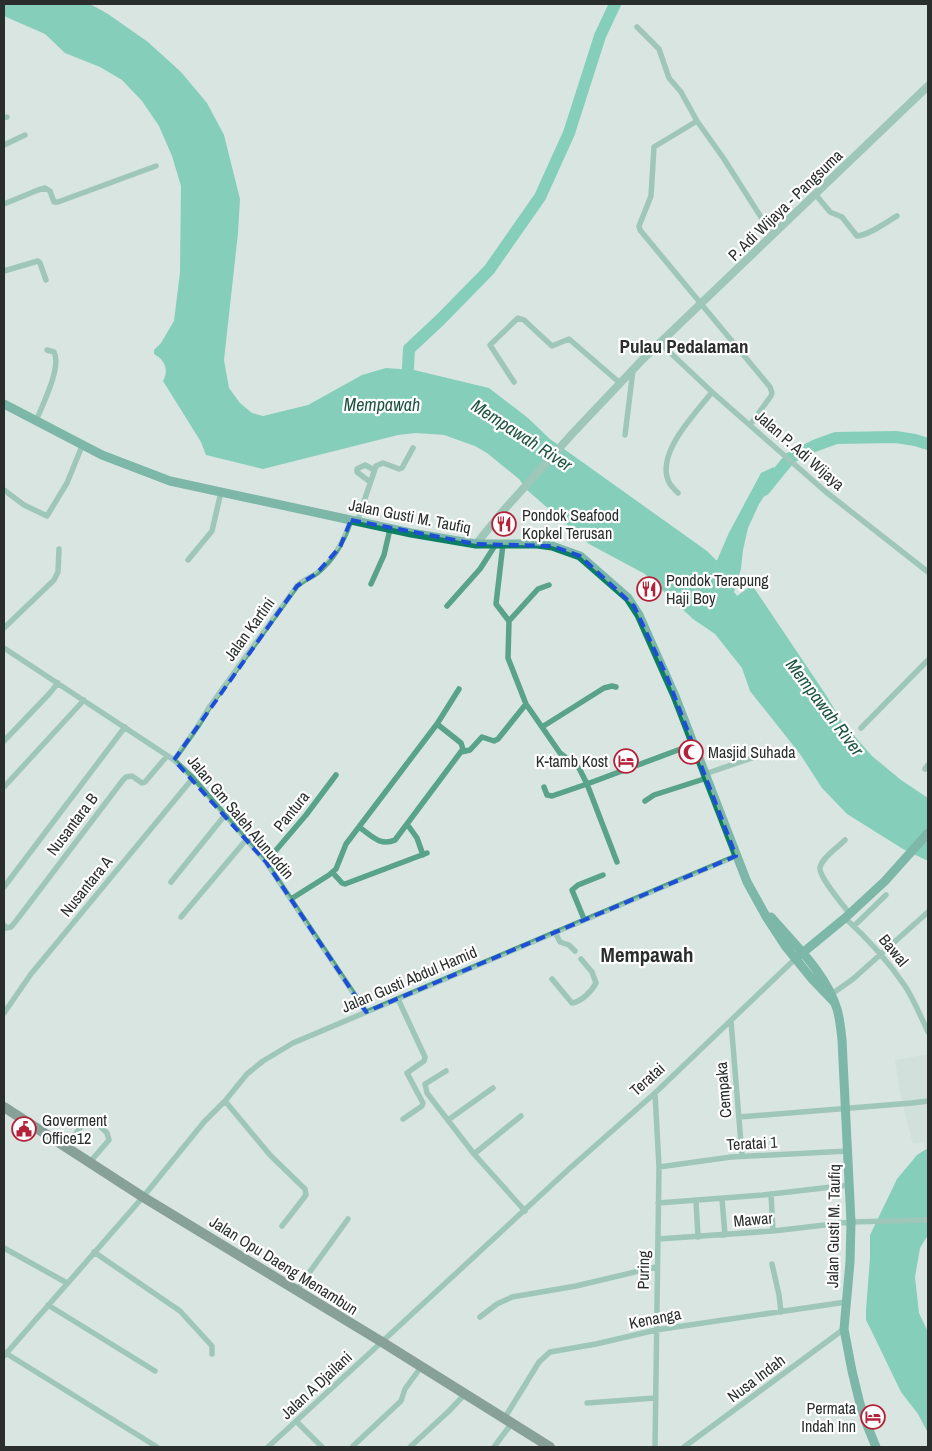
<svg xmlns="http://www.w3.org/2000/svg" width="932" height="1451" viewBox="0 0 932 1451" font-family="'Archivo Narrow',sans-serif">
	<style>
		.built { fill: #c7dad3 }
		.water { fill: #20b28b }
		.lines { fill: none; stroke-linecap: round; stroke-linejoin: round }
		.river { stroke: #20b28b; stroke-width: 12 }
		.minor { stroke: #58a389; stroke-width: 5.5 }
		.tertiary { stroke: #58a389; stroke-width: 8 }
		.secondary { stroke: #0c7f62; stroke-width: 9 }
		.trunk { stroke: #264f41; stroke-width: 10 }
		.marked { fill: none; stroke: #1d4ed8; stroke-width: 4; stroke-dasharray: 10 6; stroke-linejoin: round }
		.labels { text-anchor: middle; dominant-baseline: central; stroke-width: 4.5; stroke-linejoin: round; paint-order: stroke }
		.street-label { font-size: 16px; fill: #2a2f2d; stroke: #fff }
		.poi-label { font-size: 16px; fill: #2a2f2d; stroke: #fff; text-anchor: start }
		.water-label { font-size: 18px; font-style: italic; fill: #1f5443; stroke: #fff }
		.quarter-label { font-size: 19px; font-weight: bold; fill: #2a2f2d; stroke: #fff }
		.district-label { font-size: 21px; font-weight: bold; fill: #2a2f2d; stroke: #fff }
	</style>
	<rect width="100%" height="100%" fill="#d9e5e0"/>
	<!-- built -->
	<path class="built" d="M928,1054V1148H925L924,1142L913,1144L901,1098L895,1060Z"/>
	<!-- water -->
	<path class="water" d="M4,4H90L108,14L148,42L181,72L207,103L224,135L240,199L238,233L224,360L229,388L240,403L252,413L263,416L308,405L362,375L386,368L414,370L489,388L528,418L550,439L707,551L716,560L725,565L727,563L728,555L731,529L761,473L774,467L773,483L759,504L748,528L743,550L741,569L734,592L737,596L752,585L826,695L842,722L872,756L901,780L928,798V861L903,849L847,814L822,788L800,754L750,691L742,668L715,634L693,619L645,574L589,544L527,490L519,479L487,453L475,446L444,435L416,433L398,435L263,469L206,455L201,442L163,381C169,370 165,360 154,354V350L161,343L174,321L180,272L181,186L172,156L159,126L142,101L122,80L100,67L65,53L45,34L4,16Z
		M928,1148V1235L920,1248L915,1277L919,1313L928,1332V1433L918,1414L901,1392L873,1334L866,1320V1310L870,1258V1235L897,1179L917,1155Z"/>
	<g class="lines">
		<!-- river -->
		<path class="river" d="M407,385L409,349L440,320L489,270L540,197L569,133L600,36L615,4
			M764,490L790,458L814,446L836,438L896,437L915,440L928,444
			M716,578L735,534"/>
		<!-- minor -->
		<path class="minor" d="M637,27L659,49L669,78L681,92L697,121L724,159L773,236
			M4,118L7,117
			M697,121L654,147L651,196L639,226L640,230L770,387L772,393L771,396L750,425
			M4,145L25,135
			M816,195L830,212L842,217L857,236C870,235 886,222 897,216
			M4,204L38,190L45,188L50,191L54,202H58L156,166
			M4,271L38,261L40,263L46,280
			M660,343L712,392L826,492L928,572
			M514,382L490,345L518,318L524,320L552,346L569,339L620,383
			M36,421C42,406 62,367 54,352L47,350
			M625,435L633,370
			M370,482L357,472V469L365,465L374,470
			M4,490L24,505L47,516L67,483L82,446
			M678,493C675,490 672,487 670,484C653,455 696,413 712,392
			M357,522L376,466L383,463L399,469L402,468L413,448
			M503,544L496,604L509,621L508,658L526,704L560,753L579,768L587,784L694,744
			M188,560L212,531L221,492
			M371,584L384,555L390,529
			M447,606L480,569L496,544
			M509,621L538,589L549,585
			M4,628L54,580L58,572L59,549
			M4,648L174,760L193,778L266,862L366,1012
			M542,727L604,688L612,686L616,687
			M861,728L928,660
			M4,741L49,694L58,683
			M461,752L470,750L482,737L494,741L498,739L526,704
			M174,760L198,726L210,706L297,586C303,580 310,578 317,573C334,560 344,541 351,520
			M925,769L928,765
			M705,774L772,751
			M4,787L84,700
			M544,787L547,795L552,796L587,784L617,862
			M645,801L654,795L707,778
			M407,824L417,838L423,855
			M359,827C371,835 380,847 395,840L463,749L461,743L437,724
			M845,840C838,847 823,857 820,867C818,876 843,905 850,914
			M266,862L306,815L336,775
			M333,873L342,883L345,884L427,853
			M171,882L225,815
			M4,887L125,727
			M291,899L329,875L336,869L346,844L437,724L459,689
			M181,917L246,840
			M845,918C867,938 888,961 905,986C914,1000 921,1017 928,1032
			M584,919L572,890L578,885L603,875
			M4,925L6,928L11,927L16,921L123,780L126,777L132,776L142,783L145,782L167,756
			M854,926L886,895
			M555,932L560,942L569,945L575,951
			M552,979L572,1003C581,1002 592,991 596,983L592,972L581,959
			M829,996L853,979L928,912
			M398,999L425,1057L424,1061L407,1073L423,1103L422,1106L403,1119
			M4,1013L31,974L193,778
			M731,1021L742,1156
			M446,1071L425,1084L427,1093L474,1154L525,1211
			M225,1101L270,1155L305,1189L306,1195L282,1226
			M739,1117L912,1103L928,1101
			M448,1120L493,1088
			M66,1146L84,1123L86,1121L94,1120L107,1133L109,1140L90,1162
			M474,1154L521,1116
			M659,1167L731,1157L848,1151
			M771,1194L773,1231
			M722,1199L725,1235
			M696,1201L698,1237
			M658,1203L763,1195L849,1185
			M658,1239L773,1231L851,1222L928,1220
			M4,1248L67,1283
			M94,1252L180,1311L212,1346V1354
			M772,1264L779,1295L781,1312
			M296,1291L348,1219
			M48,1305L155,1371
			M480,1317L497,1304L512,1297L576,1286L656,1267
			M4,1352L157,1447
			M4,1356L143,1197L204,1122L225,1101L247,1074L263,1061L293,1043L736,856
			M587,1403L655,1398
			M504,1419L539,1362L550,1352L596,1344L656,1330L846,1302
			M297,1422L322,1447
			M353,1446L401,1401L405,1389L421,1367
			M268,1447L569,1169L655,1093L795,959
			M410,1447L449,1411L465,1394
			M494,1447L512,1423
			M655,1447L659,1167L655,1093
			M684,1447L844,1329"/>
		<!-- tertiary -->
		<path class="tertiary" d="M476,544L503,511L572,434L643,359L928,86"/>
		<!-- secondary -->
		<path class="secondary" d="M4,404L102,455L170,481L411,533L476,544H537L552,546L580,556L628,598L639,615L675,696L747,882L767,918L786,947L812,979L834,1002
			M771,917C795,945 826,973 837,1009C840,1019 841,1030 842,1040L851,1222L850,1262L844,1329L852,1371L860,1404L867,1425L876,1447
			M800,955L845,918L885,881L928,833"/>
		<!-- trunk -->
		<path class="trunk" d="M4,1107L143,1197L382,1342L550,1447"/>
	</g>
	<!-- marked area -->
	<path d="M0 0H932V1451H0ZM351,520L476,544L552,546L580,556L634,606L667,677L736,856L366,1012L266,862L174,760L297,586L317,573L340,547Z" fill="#d9e5e0" fill-opacity=".55" fill-rule="evenodd"/>
	<path class="marked" d="M351,520L476,544L552,546L580,556L634,606L667,677L736,856L366,1012L266,862L174,760L297,586L317,573L340,547Z"/>
	<!-- icons -->
	<defs>
		<g id="restaurant-ring" transform="scale(1.25)"><circle r="9.5" fill="#fff" stroke="#b42239" stroke-width="1.5"/><path d="M-5-6h1v4h1v-4h1v4h1v-4h1v5L-1.5 .5V6h-2V.5L-5-1ZM5-6V6H3V1.5H1.5Q1.5-4 5-6Z" fill="#b42239"/></g>
		<g id="mosque-ring" transform="scale(1.25)"><circle r="9.5" fill="#fff" stroke="#b42239" stroke-width="1.5"/><path d="M3.5-4.9A6 6 0 1 0 3.5 4.9A5 5 0 1 1 3.5-4.9Z" fill="#b42239"/></g>
		<g id="hotel-ring" transform="scale(1.25)"><circle r="9.5" fill="#fff" stroke="#b42239" stroke-width="1.5"/><path d="M-6-4.5h1.5V1H6V5H4.5V3h-9V5H-6ZM-4 0a1.8 1.8 0 1 1 3.6 0ZM.5 0V-2.5h3Q6-2.5 6 0Z" fill="#b42239"/></g>
		<g id="civic-ring" transform="scale(1.25)"><circle r="9.5" fill="#fff" stroke="#b42239" stroke-width="1.5"/><path d="M-.6-6.5H3V-4.5H.6V-3L4-1V1h2V6H-6V1h2V-1L-.6-3ZM-1.2 2.5V6h2.4V2.5Z" fill="#b42239"/></g>
	</defs>
	<g fill-rule="evenodd">
		<use href="#restaurant-ring" x="504" y="524"/>
		<use href="#restaurant-ring" x="649" y="589"/>
		<use href="#mosque-ring" x="691" y="752"/>
		<use href="#hotel-ring" x="626" y="761"/>
		<use href="#civic-ring" x="24" y="1129"/>
		<use href="#hotel-ring" x="873" y="1417"/>
	</g>
	<g class="labels">
		<!-- street labels -->
		<g class="street-label">
			<text transform="translate(785 205) rotate(-44)">P. Adi Wijaya - Pangsuma</text>
			<text transform="translate(800 450) rotate(41)">Jalan P. Adi Wijaya</text>
			<text transform="translate(410 516) rotate(11)">Jalan Gusti M. Taufiq</text>
			<text transform="translate(249 629) rotate(-54)">Jalan Kartini</text>
			<text transform="translate(291 811) rotate(-51)">Pantura</text>
			<text transform="translate(241 817) rotate(50)">Jalan Gm Saleh Alunuddin</text>
			<text transform="translate(72 824) rotate(-53)">Nusantara B</text>
			<text transform="translate(86 886) rotate(-51)">Nusantara A</text>
			<text transform="translate(894 950) rotate(51)">Bawal</text>
			<text transform="translate(409 979) rotate(-23)">Jalan Gusti Abdul Hamid</text>
			<text transform="translate(647 1079) rotate(-42)">Teratai</text>
			<text transform="translate(723 1090) rotate(-95)">Cempaka</text>
			<text transform="translate(752 1143) rotate(-3)">Teratai 1</text>
			<text transform="translate(753 1219) rotate(-5)">Mawar</text>
			<text transform="translate(833 1226) rotate(-89)">Jalan Gusti M. Taufiq</text>
			<text transform="translate(284 1265) rotate(32)">Jalan Opu Daeng Menambun</text>
			<text transform="translate(643 1270) rotate(-89)">Puring</text>
			<text transform="translate(655 1318) rotate(-11)">Kenanga</text>
			<text transform="translate(756 1378) rotate(-37)">Nusa Indah</text>
			<text transform="translate(316 1385) rotate(-43)">Jalan A Djailani</text>
		</g>
		<!-- poi labels -->
		<g class="poi-label">
			<text x="522" y="515">Pondok Seafood<tspan x="522" dy="18">Kopkel Terusan</tspan></text>
			<text x="666" y="580">Pondok Terapung<tspan x="666" dy="18">Haji Boy</tspan></text>
			<text x="708" y="752">Masjid Suhada</text>
			<text x="608" y="761" text-anchor="end">K-tamb Kost</text>
			<text x="42" y="1120">Goverment<tspan x="42" dy="18">Office12</tspan></text>
			<text x="856" y="1408" text-anchor="end">Permata<tspan x="856" dy="18">Indah Inn</tspan></text>
		</g>
		<!-- water labels -->
		<g class="water-label">
			<text x="382" y="404">Mempawah</text>
			<text transform="translate(522 435) rotate(33)">Mempawah River</text>
			<text transform="translate(825 707) rotate(53)">Mempawah River</text>
		</g>
		<!-- quarter labels -->
		<g class="quarter-label">
			<text x="684" y="346">Pulau Pedalaman</text>
		</g>
		<!-- district labels -->
		<g class="district-label">
			<text x="647" y="954">Mempawah</text>
		</g>
	</g>
	<!-- border -->
	<rect width="932" height="1451" fill="none" stroke="#2a2f2d" stroke-width="10"/>
</svg>
